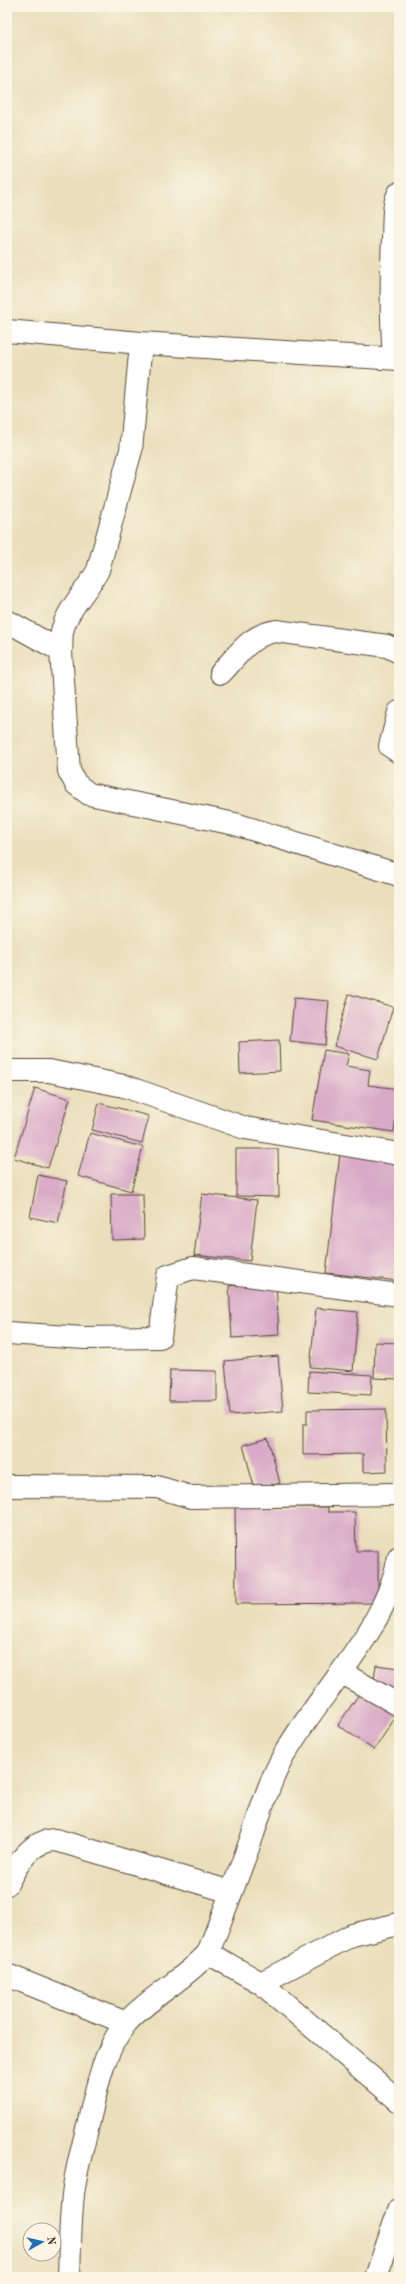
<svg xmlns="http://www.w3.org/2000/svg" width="406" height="2284" viewBox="0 0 406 2284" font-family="'Old Standard TT',serif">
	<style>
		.building { fill: #d9aac7 }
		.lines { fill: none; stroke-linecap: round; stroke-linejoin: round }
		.minor-casing { stroke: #554536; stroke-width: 24 }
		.minor { stroke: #fff; stroke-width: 22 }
	</style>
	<rect width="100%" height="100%" fill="#fcf5e5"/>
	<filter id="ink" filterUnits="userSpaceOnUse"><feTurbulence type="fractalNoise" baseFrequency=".025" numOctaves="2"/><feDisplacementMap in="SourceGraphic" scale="8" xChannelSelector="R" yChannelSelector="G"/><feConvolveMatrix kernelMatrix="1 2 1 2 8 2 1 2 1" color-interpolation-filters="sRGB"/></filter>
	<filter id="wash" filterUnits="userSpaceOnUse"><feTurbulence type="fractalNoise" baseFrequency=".012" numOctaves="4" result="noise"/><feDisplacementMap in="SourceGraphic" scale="16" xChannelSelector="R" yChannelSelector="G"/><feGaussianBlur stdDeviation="0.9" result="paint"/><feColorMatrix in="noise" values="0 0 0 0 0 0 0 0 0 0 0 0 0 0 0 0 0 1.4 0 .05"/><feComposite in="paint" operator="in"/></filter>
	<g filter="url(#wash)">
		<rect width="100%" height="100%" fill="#e9dfbb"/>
		<g id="blocks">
			<!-- building -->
			<path class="building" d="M349,994L393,1007L378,1059L334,1046Z
				M294,998L329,1001L325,1045L290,1041Z
				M279,1040L280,1071L240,1073L239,1042Z
				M324,1050L349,1054L346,1066L370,1070L368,1085L399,1089L394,1132L312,1120Z
				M35,1088L70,1099L48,1168L14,1158Z
				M99,1103L149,1116L142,1143L92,1130Z
				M90,1133L143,1147L131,1191L78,1176Z
				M236,1149H278L279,1197L236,1196Z
				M340,1153L399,1159V1281L326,1273Z
				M38,1175L67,1181L58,1223L30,1217Z
				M111,1194H143L144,1239L112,1240Z
				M202,1194L257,1200L250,1261L194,1255Z
				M276,1283L279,1335L232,1338L229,1286Z
				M316,1308L358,1312L353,1371L310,1367Z
				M375,1342L399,1343V1379L374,1378Z
				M278,1356L283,1411L230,1415L225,1361Z
				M170,1370L217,1371V1401H169Z
				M309,1371L372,1375L371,1395L308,1392Z
				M386,1409L387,1471L363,1472V1454L303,1455V1424H307V1410Z
				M268,1438L280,1483L255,1491L243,1445Z
				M235,1498H275V1507H328V1512H355L356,1551H378V1603L236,1604Z
				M376,1665L399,1668V1690L373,1687Z
				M362,1690L397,1715L374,1750L338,1725Z"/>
		</g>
	</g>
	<g filter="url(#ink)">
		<use href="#blocks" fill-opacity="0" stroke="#554536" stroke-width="1"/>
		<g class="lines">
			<!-- minor casing -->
			<g class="minor-casing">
				<path id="minor" d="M7,331L141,343L399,359
					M141,343L131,450L98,570C88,590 66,610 62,632C61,638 62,645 61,651L69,771L76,784L89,794L235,824L399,875
					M394,358C391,318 391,279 393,238C394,223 392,206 399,193
					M7,621L61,651
					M221,673C239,654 250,635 276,631L387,646L399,652
					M399,712L390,746L399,752
					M7,1071H49L124,1086L245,1128L399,1154
					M7,1333L85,1338L160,1337L168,1276L193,1268L399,1295
					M7,1486L157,1487L191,1497L399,1494
					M342,1673L399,1705
					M7,1884C17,1864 31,1840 56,1840L231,1892
					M208,1953L261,1983L399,2101
					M7,1975L126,2023
					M261,1983L352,1935L399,1924
					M69,2277C70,2250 70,2222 73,2195C75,2173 82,2151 87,2129C96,2093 102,2051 127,2022C151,1996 184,1980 208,1953C223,1914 239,1874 253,1834C262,1807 270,1780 284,1755C321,1689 384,1635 399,1557
					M376,2277L399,2210"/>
			</g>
			<!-- minor -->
			<use href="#minor" class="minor"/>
		</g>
	</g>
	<!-- margin -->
	<rect width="406" height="2284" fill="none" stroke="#fcf5e5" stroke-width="24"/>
	<!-- north arrow -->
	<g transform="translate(42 2242) rotate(82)"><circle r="19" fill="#fcf5e5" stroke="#afa495"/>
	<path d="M0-3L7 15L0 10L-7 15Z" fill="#1f6fb2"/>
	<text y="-6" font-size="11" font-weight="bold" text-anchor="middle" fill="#3b2a1e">N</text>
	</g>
</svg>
